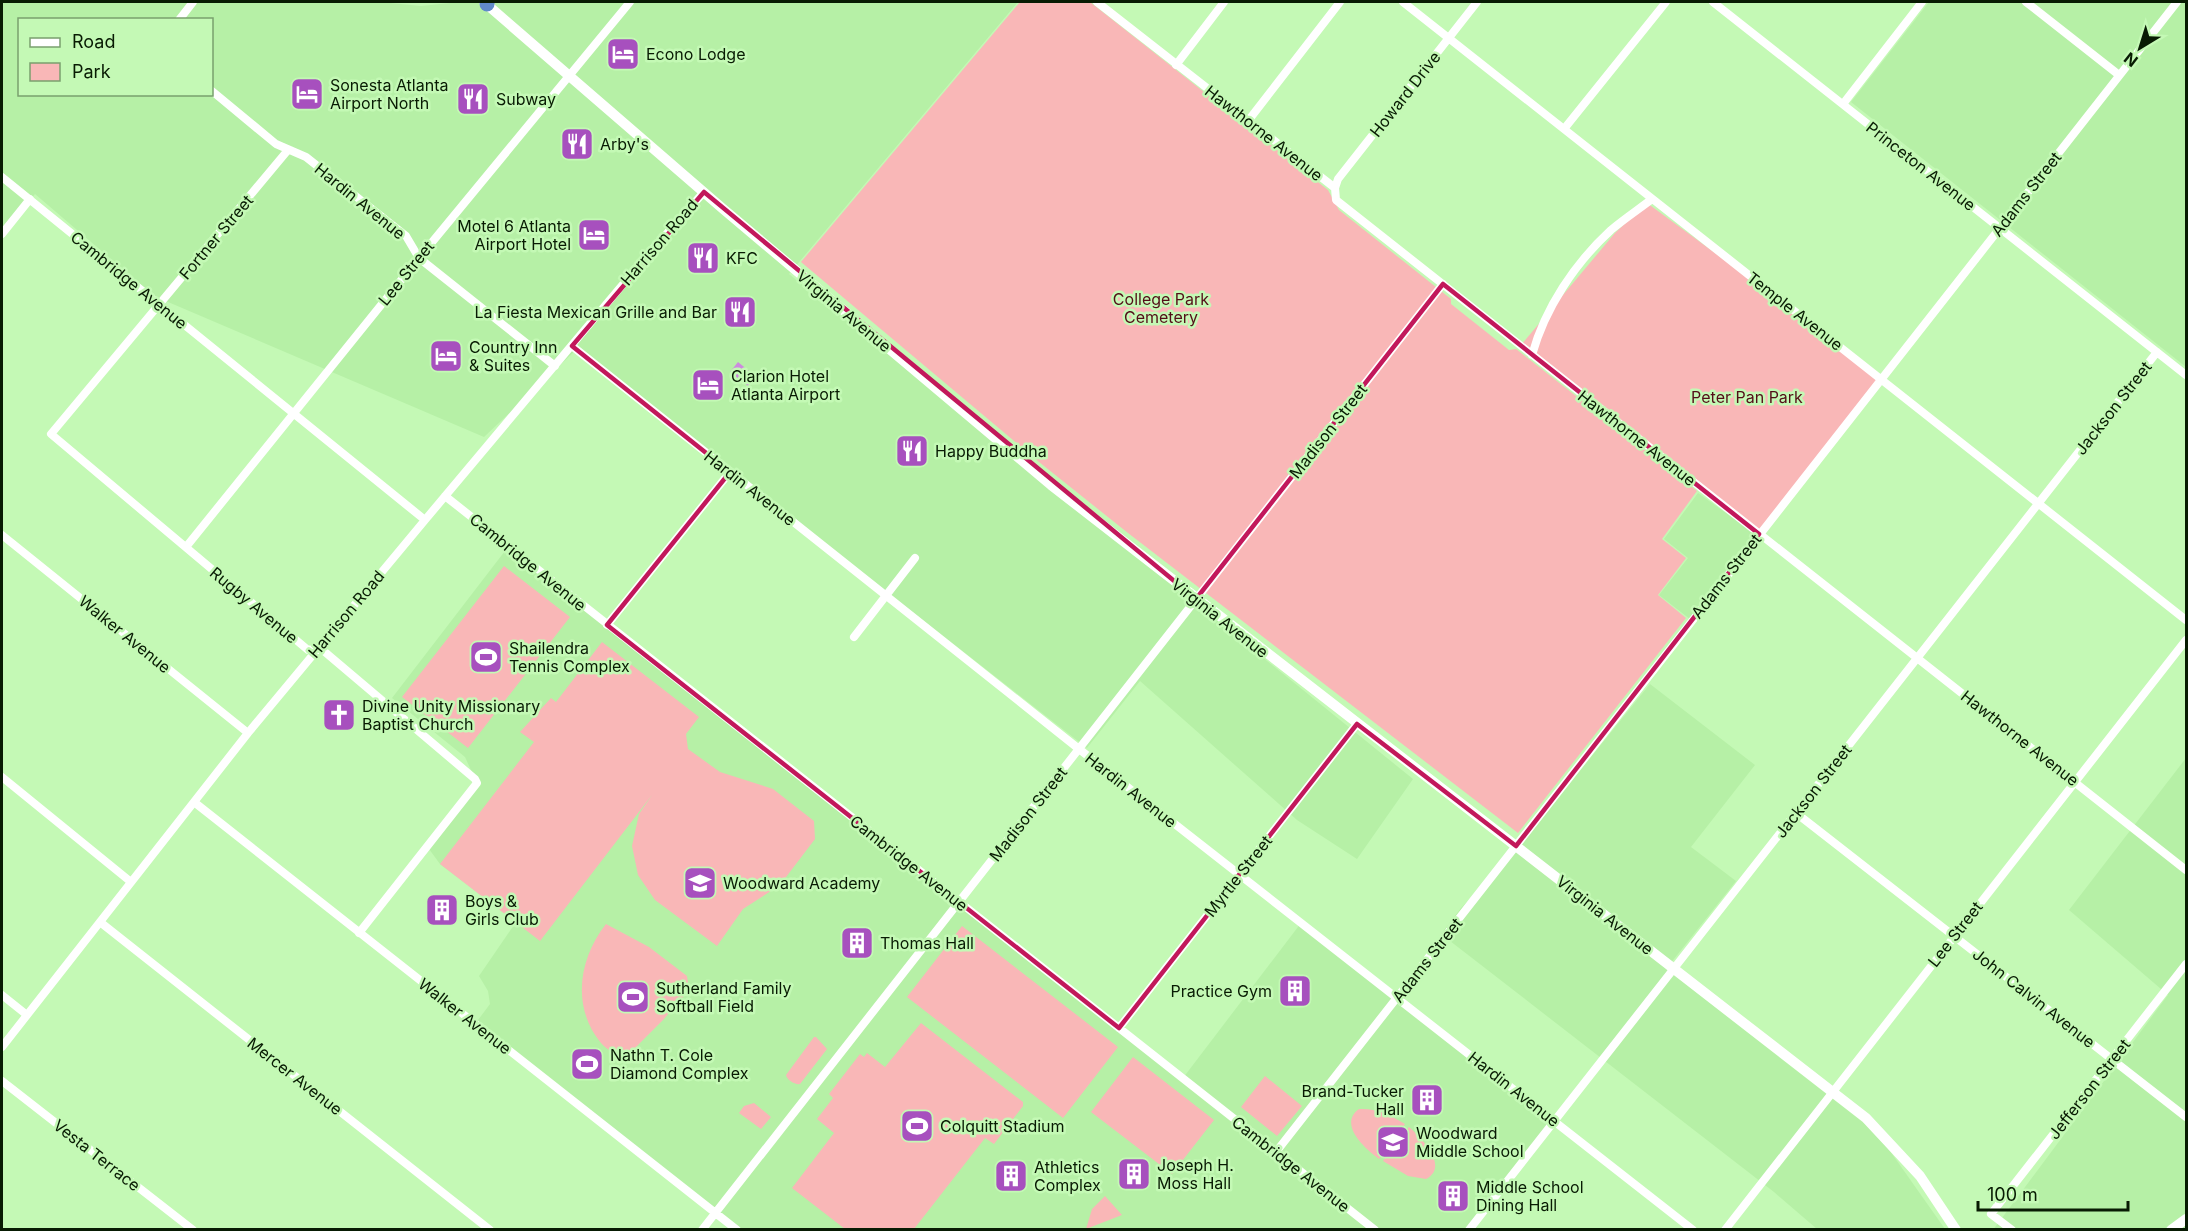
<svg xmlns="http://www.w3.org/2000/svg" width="2188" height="1231" viewBox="0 0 2188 1231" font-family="Inter,sans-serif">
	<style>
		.built { fill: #b6f0a6; fill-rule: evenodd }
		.green { fill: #f9b7b7 }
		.water { fill: #cc8bde }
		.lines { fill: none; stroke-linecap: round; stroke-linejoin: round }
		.street { stroke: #fff; stroke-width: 8 }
		.secondary { stroke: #fff; stroke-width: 10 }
		.highway { stroke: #608aca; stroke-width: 15 }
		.marked { fill: none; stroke: #c2185b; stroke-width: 4.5; stroke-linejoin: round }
		.labels { text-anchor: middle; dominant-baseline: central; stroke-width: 5; stroke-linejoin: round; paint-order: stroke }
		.poi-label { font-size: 16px; fill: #081b03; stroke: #c4f9b5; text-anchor: start }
		.street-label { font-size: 16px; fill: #081b03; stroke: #c4f9b5 }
		.park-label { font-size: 16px; fill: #530e18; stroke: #c4f9b5 }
	</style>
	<rect width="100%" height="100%" fill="#c4f9b5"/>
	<!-- built -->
	<path class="built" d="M2,2H380L421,6L459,2H1018L789,274L1413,779L1357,859L1297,820L1140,681L1087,748L576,350L484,437L154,296L35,194L2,234ZM20,20H212V94H20Z
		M1929,2H2186V367L1851,102Z
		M1698,493L1761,538L1695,623L1659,595L1688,558L1664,539Z
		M508,547L1183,1078L1301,923L1554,1121L1469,1229H737L475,1024L490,1004L488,991L479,976L516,922L440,864L429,849L475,779L465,757L392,698Z
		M1650,684L1755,765L1691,847L1736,881L1666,969L1878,1134L1945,1229H1817L1774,1192L1441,934L1461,908L1511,856Z
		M2186,758V1229L1993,1230L2168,995L2069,910Z"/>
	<!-- green -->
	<path class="green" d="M1020,2H1090L1328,190L1339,210L1451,299V304L1509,350L1516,349L1697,491L1662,539L1686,558L1658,595L1686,618L1518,833L1128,533L1039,462L801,262Z
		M1647,203L1885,378L1761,538L1521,345L1615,233Z
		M504,566L570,617L468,748L402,697Z
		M602,642L699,717L686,734L688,749L720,772L773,789L814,821L815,839L780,885L743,909L717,946L655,900L638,875L632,846L639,814L652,795L540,941L440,864L534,742L520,732L551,698L556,702Z
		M606,924L649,947L687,976L689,990L663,1020L624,1059C616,1054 607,1050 601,1043C571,1007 579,958 606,924Z
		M962,926L1118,1047L1063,1118L907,997Z
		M921,1023L1023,1102V1106L994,1144L985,1138L914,1229H845L792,1188L834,1133L817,1119L833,1098L829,1094L860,1054L864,1057L867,1053L885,1067Z
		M814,1037H816L827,1049L800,1084C795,1085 787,1080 786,1075Z
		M1133,1057L1214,1120L1172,1174L1091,1112Z
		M1265,1076L1302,1106L1277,1136L1241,1107Z
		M754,1103L771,1117L761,1129L739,1113L744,1106Z
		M1359,1109C1377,1108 1390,1115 1405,1124L1379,1159C1364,1148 1338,1124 1359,1109Z
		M1409,1127C1421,1138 1450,1166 1426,1179L1408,1176L1383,1161Z
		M1105,1196L1122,1215L1086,1229L1092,1209Z"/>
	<!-- water -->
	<path class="water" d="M738,362L755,376L748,386L730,372Z"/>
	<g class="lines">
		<!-- street -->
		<path class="street" d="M1097,2L1335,188L1336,200L2186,870
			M1403,2L2186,620
			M1713,2L2186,375
			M2026,2L2119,75
			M179,20L193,2
			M1176,65L1224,2
			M212,91L276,144L306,157L406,236L419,258L555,366
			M1843,104L1922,2
			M1248,121L1340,2
			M1564,129L1666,2
			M288,150L51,434L308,650L319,647L475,779L477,783L359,933
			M2,177L425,520
			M1335,188L1338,179L1477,2
			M2,234L30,199
			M572,346L1079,749L1693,1230
			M1532,355C1545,308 1575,263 1611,230C1624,219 1639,209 1652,199
			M445,496L1375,1230
			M2,535L248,733
			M186,547L419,258L630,2
			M607,625L730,472
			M854,637L915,558
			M2,777L131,882
			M194,802L737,1230
			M1796,813L2186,1117
			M100,922L490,1230
			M2,995L27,1015
			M1119,1028L1357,724
			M2,1047L248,733L425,520L645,258L704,192
			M2,1081L193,1230
			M1276,1152L2177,2
			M702,1230L1443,284
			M1469,1230L2157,352
			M1725,1230L2186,640
			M2012,1230L1991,1214L2186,964"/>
		<!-- secondary -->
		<path class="secondary" d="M484,2L722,208L1051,485L1866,1118L1920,1176L1956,1230
			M2171,1230L2186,1219"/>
		<!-- highway -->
		<path class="highway" d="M487,2V4"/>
	</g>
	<!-- marked area -->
	<path class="marked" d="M704,192L1196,599L1443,284L1759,534L1516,846L1357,724L1119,1028L607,625L730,472L572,346Z"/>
	<!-- icons -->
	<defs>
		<g id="hotel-square" transform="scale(1.725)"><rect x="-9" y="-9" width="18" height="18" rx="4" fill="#a750be" stroke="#c4f9b5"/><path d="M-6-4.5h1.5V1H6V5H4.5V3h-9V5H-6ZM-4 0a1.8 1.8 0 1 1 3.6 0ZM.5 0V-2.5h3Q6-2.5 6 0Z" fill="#fff"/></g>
		<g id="restaurant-square" transform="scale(1.725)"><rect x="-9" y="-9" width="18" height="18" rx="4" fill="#a750be" stroke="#c4f9b5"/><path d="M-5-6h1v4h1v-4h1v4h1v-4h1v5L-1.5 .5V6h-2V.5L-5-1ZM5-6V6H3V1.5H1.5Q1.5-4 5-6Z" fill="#fff"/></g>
		<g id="stadium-square" transform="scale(1.725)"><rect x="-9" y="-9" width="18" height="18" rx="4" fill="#a750be" stroke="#c4f9b5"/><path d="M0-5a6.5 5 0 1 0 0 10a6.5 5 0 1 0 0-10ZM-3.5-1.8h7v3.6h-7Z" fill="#fff"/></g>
		<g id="church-square" transform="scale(1.725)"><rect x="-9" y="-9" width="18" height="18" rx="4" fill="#a750be" stroke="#c4f9b5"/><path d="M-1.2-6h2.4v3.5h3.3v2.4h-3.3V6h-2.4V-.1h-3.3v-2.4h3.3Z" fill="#fff"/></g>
		<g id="school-square" transform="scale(1.725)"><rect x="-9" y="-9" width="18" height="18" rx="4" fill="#a750be" stroke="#c4f9b5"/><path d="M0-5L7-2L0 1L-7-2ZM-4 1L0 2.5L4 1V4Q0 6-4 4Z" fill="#fff"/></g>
		<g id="building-square" transform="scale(1.725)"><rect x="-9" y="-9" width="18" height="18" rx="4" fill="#a750be" stroke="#c4f9b5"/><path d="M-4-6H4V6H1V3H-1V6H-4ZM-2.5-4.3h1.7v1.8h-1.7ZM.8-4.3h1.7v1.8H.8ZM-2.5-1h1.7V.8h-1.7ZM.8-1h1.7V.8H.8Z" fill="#fff"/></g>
	</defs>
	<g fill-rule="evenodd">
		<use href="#hotel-square" x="623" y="54"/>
		<use href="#hotel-square" x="307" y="94"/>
		<use href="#restaurant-square" x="473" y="99"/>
		<use href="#restaurant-square" x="577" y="144"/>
		<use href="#hotel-square" x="594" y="235"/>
		<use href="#restaurant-square" x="703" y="258"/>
		<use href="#restaurant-square" x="740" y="312"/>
		<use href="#hotel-square" x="446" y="356"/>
		<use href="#hotel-square" x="708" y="385"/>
		<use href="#restaurant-square" x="912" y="451"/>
		<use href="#stadium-square" x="486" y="657"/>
		<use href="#church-square" x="339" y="715"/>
		<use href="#school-square" x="700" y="883"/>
		<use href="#building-square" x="442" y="910"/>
		<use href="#building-square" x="857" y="943"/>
		<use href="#building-square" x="1295" y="991"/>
		<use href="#stadium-square" x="633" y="997"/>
		<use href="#stadium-square" x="587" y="1064"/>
		<use href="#building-square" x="1427" y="1100"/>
		<use href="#stadium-square" x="917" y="1126"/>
		<use href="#school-square" x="1393" y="1142"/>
		<use href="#building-square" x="1134" y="1174"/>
		<use href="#building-square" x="1011" y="1176"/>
		<use href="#building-square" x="1453" y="1196"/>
	</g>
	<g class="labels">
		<!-- poi labels -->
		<g class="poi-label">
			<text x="646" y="54">Econo Lodge</text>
			<text x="330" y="85">Sonesta Atlanta<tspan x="330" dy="18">Airport North</tspan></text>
			<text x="496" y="99">Subway</text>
			<text x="600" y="144">Arby's</text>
			<text x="571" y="226" text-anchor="end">Motel 6 Atlanta<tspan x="571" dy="18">Airport Hotel</tspan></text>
			<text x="726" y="258">KFC</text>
			<text x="717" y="312" text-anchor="end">La Fiesta Mexican Grille and Bar</text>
			<text x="469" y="347">Country Inn<tspan x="469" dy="18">&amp; Suites</tspan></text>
			<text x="731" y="376">Clarion Hotel<tspan x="731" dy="18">Atlanta Airport</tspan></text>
			<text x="935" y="451">Happy Buddha</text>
			<text x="509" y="648">Shailendra<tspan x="509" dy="18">Tennis Complex</tspan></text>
			<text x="362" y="706">Divine Unity Missionary<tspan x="362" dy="18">Baptist Church</tspan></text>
			<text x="723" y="883">Woodward Academy</text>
			<text x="465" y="901">Boys &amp;<tspan x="465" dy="18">Girls Club</tspan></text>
			<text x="880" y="943">Thomas Hall</text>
			<text x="656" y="988">Sutherland Family<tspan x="656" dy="18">Softball Field</tspan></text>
			<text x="1272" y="991" text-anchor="end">Practice Gym</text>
			<text x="610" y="1055">Nathn T. Cole<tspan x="610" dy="18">Diamond Complex</tspan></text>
			<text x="1404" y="1091" text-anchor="end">Brand-Tucker<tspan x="1404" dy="18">Hall</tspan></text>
			<text x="940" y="1126">Colquitt Stadium</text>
			<text x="1416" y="1133">Woodward<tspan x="1416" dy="18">Middle School</tspan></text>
			<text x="1157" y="1165">Joseph H.<tspan x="1157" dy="18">Moss Hall</tspan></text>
			<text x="1034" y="1167">Athletics<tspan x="1034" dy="18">Complex</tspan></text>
			<text x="1476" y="1187">Middle School<tspan x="1476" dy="18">Dining Hall</tspan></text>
		</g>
		<!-- street labels -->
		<g class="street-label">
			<text transform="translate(1405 94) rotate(-52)">Howard Drive</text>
			<text transform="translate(1264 133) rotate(38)">Hawthorne Avenue</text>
			<text transform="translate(1921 166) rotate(38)">Princeton Avenue</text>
			<text transform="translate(2026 194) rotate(-52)">Adams Street</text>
			<text transform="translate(360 201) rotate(39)">Hardin Avenue</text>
			<text transform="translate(216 237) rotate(-50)">Fortner Street</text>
			<text transform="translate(659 242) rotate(-49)">Harrison Road</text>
			<text transform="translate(406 273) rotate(-51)">Lee Street</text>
			<text transform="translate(129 280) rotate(39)">Cambridge Avenue</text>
			<text transform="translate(844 311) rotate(40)">Virginia Avenue</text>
			<text transform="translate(1795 311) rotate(38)">Temple Avenue</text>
			<text transform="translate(2113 408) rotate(-52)">Jackson Street</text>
			<text transform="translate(1328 431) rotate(-52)">Madison Street</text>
			<text transform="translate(1637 438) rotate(38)">Hawthorne Avenue</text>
			<text transform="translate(750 488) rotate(38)">Hardin Avenue</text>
			<text transform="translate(528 562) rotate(39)">Cambridge Avenue</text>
			<text transform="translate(1726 576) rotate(-52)">Adams Street</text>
			<text transform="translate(254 605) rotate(40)">Rugby Avenue</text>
			<text transform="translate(346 614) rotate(-50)">Harrison Road</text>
			<text transform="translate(1220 618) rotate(38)">Virginia Avenue</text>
			<text transform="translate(125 634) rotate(39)">Walker Avenue</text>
			<text transform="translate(2020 738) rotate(38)">Hawthorne Avenue</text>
			<text transform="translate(1131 790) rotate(38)">Hardin Avenue</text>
			<text transform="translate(1813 791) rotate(-52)">Jackson Street</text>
			<text transform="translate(1028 814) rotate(-52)">Madison Street</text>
			<text transform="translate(909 863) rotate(38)">Cambridge Avenue</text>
			<text transform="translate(1238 876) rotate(-52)">Myrtle Street</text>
			<text transform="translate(1605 915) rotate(38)">Virginia Avenue</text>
			<text transform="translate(1955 934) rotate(-52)">Lee Street</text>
			<text transform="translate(1427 960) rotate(-52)">Adams Street</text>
			<text transform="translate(2034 998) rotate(38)">John Calvin Avenue</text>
			<text transform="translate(465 1016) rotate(38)">Walker Avenue</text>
			<text transform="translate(295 1076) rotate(38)">Mercer Avenue</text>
			<text transform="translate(1514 1089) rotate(38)">Hardin Avenue</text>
			<text transform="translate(2089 1089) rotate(-52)">Jefferson Street</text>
			<text transform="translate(97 1155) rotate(38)">Vesta Terrace</text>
			<text transform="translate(1291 1164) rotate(38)">Cambridge Avenue</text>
		</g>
		<!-- park labels -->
		<g class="park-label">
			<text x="1161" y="299">College Park<tspan x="1161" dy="18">Cemetery</tspan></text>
			<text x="1747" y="397">Peter Pan Park</text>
		</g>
	</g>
	<!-- border -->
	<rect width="2188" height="1231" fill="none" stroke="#081b03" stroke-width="6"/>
	<!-- legend -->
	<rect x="18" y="18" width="195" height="78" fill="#c4f9b5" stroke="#79a06e" stroke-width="1.5"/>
	<rect x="30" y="38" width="30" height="9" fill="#ffffff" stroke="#79a06e" stroke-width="1.5"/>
	<text x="72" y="48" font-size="18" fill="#081b03">Road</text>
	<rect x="30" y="63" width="30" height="18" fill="#f9b7b7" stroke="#79a06e" stroke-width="1.5"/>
	<text x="72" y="78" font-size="18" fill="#081b03">Park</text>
	<!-- north arrow -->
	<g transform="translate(2140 48) rotate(218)" stroke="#c4f9b5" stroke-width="4.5" paint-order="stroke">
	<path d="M0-4.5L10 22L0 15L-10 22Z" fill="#081b03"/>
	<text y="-9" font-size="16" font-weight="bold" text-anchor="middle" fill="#081b03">N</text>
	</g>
	<!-- scale -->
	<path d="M1978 1201v9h150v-9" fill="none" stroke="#081b03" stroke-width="3"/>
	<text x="1987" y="1201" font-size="18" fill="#081b03" stroke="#c4f9b5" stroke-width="4.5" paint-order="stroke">100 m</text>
</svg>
